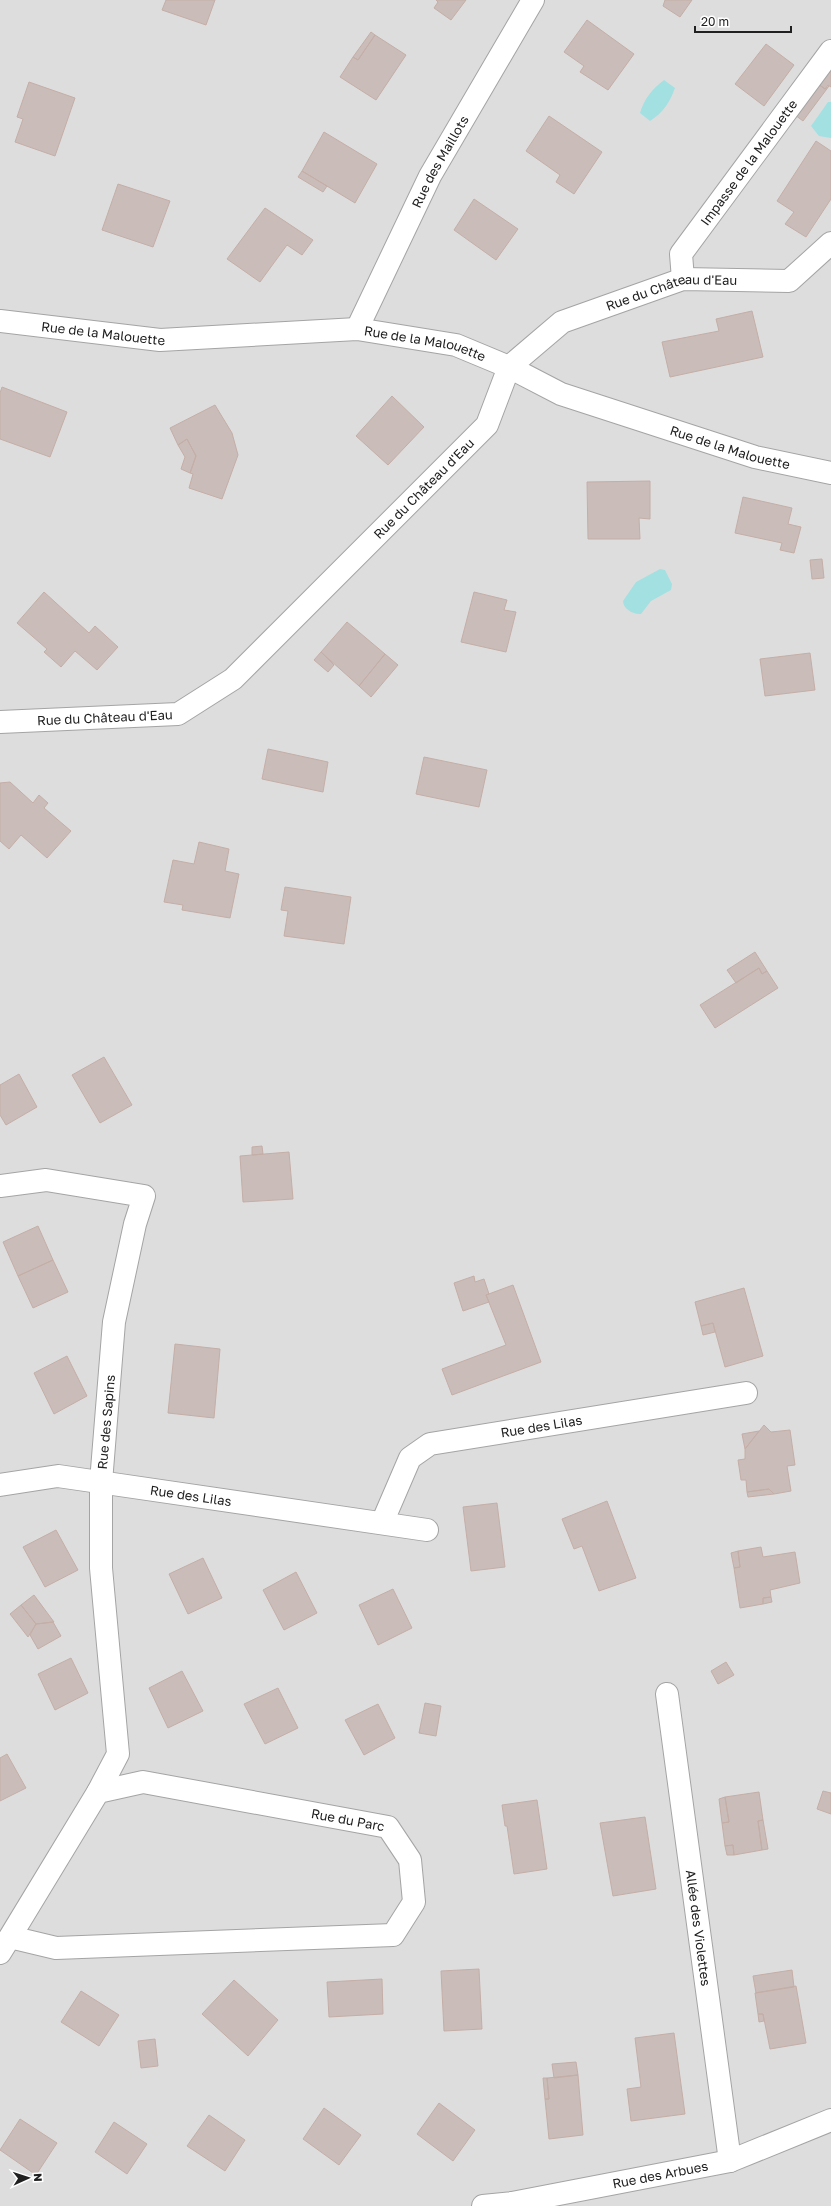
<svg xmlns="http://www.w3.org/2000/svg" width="831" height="2206" viewBox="0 0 831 2206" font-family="'Golos Text',sans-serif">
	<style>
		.residential { fill: #dedddd }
		.water { fill: #a3e0e2 }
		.building { fill: #cabcb9; stroke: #c4aea7 }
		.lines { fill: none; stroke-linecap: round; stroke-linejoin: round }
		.minor-casing { stroke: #a4a4a4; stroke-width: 24 }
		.minor { stroke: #fff; stroke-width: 22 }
		.labels { text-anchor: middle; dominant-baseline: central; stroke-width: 4; stroke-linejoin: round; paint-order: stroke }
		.street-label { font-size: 13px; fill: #202020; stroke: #fff }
	</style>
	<rect width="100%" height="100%" fill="#f1ebe6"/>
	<!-- residential -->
	<path class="residential" d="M0,0H831V2206H0Z"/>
	<!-- water -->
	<path class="water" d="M664,80L675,88C670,102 663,113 650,121L640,113C644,99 652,89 664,80Z
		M828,102H831V138L819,136L811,126Z
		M660,569L665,570L672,584L671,590L651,601L641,614C634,615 623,609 623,601L636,582Z"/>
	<!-- building -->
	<path class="building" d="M166,0H215L206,25L162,10Z
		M436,0H466L451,20L434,8L438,2Z
		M665,0H692L680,17L663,6Z
		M587,20L634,54L608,90L580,72L584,66L564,52Z
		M371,32L375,35L358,60L353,57Z
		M375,35L406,55L376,100L340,77L353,57L358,60Z
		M766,44L794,65L764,106L735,84Z
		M831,64V87L828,85L825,89L814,81Z
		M814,81L825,89L829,86L803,121L791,112Z
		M29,82L75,98L55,156L15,142L23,119L17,117Z
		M549,116L602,152L574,194L556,182L560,175L526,151Z
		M324,132L377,164L355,203L302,171Z
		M816,141L831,151V199L806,237L785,224L794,212L777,201Z
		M302,171L327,186L323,192L298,177Z
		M118,184L170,201L153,247L102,230Z
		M474,199L518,229L496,260L454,230Z
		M265,208L313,240L302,255L287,245L260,282L227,259Z
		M752,311L763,357L670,377L662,342L719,331L716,319Z
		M2,387L67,412L50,457L0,439V393Z
		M392,396L424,427L388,465L356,436Z
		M215,405L232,433L238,455L222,499L189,488L193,474L190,473L196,456L187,439L178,445L170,428Z
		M187,439L196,456L190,473L181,469L185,457L178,445Z
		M650,481V519L639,518L640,539H588L587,482Z
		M743,497L792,508L788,524L801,527L794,553L780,550L782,543L735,533Z
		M822,559L824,578L812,579L810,560Z
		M44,592L89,633L95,626L118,647L97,670L75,651L61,667L44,652L47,649L17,623Z
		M474,592L507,600L504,610L516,612L506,652L461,642Z
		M347,622L385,654L359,686L321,652Z
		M321,652L334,665L328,672L314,660Z
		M810,653L815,690L765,696L760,659Z
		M385,654L398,665L371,697L359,686Z
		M268,749L328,762L323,792L262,779Z
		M424,757L487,770L479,807L416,794Z
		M10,782L33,803L39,795L48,803L44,808L71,831L47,858L21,835L9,849L0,841V783Z
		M199,842L229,849L225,871L239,874L230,918L182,910L183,905L164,902L173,860L194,864Z
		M285,887L351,897L344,944L284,936L288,911L281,910Z
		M755,952L767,971L762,974L759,968L736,983L727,970Z
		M759,968L762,974L767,971L778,988L715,1028L700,1005Z
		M104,1057L132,1105L100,1123L72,1075Z
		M19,1074L37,1107L6,1125L0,1115V1085Z
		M262,1146L263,1154L252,1155V1147Z
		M289,1152L293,1199L243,1202L240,1156Z
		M38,1226L53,1260L18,1276L3,1242Z
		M53,1260L68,1292L33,1308L18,1276Z
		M474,1276L475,1282L484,1279L489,1294L486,1295L489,1302L463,1311L454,1283Z
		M513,1285L541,1362L452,1395L442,1369L506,1345L486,1295Z
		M744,1288L763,1356L725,1367L713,1323L701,1326L695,1302Z
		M713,1323L715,1332L703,1335L701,1326Z
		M175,1344L220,1349L214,1418L168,1413Z
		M67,1356L87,1396L54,1414L34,1373Z
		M764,1425L771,1432L790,1430L795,1465L787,1466L791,1491L774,1494L769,1489L747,1492L746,1480H741L738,1460L745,1459V1449Z
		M759,1431L745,1449L742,1434Z
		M769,1489L774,1494L748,1497L747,1492Z
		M607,1501L636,1578L599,1591L582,1546L574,1549L562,1519Z
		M497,1503L505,1567L471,1571L463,1507Z
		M56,1530L78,1570L45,1587L23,1547Z
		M761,1547L763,1557L795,1552L800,1583L770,1590L771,1597L763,1598V1604L740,1608L734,1568L740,1567L738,1551Z
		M738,1551L740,1567L734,1568L731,1553Z
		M203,1558L222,1598L188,1614L169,1574Z
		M296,1572L317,1613L284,1630L263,1590Z
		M393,1589L412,1628L378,1645L359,1605Z
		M34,1595L54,1622L36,1624L21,1605Z
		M771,1597L772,1602L763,1604V1598Z
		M21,1605L36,1624L28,1637L10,1614Z
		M53,1622L61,1636L38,1649L30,1635L36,1624Z
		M71,1658L88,1693L55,1710L38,1674Z
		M726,1662L734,1675L718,1684L711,1671Z
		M182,1671L203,1711L168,1728L149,1688Z
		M278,1688L298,1728L265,1744L244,1704Z
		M425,1703L441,1706L436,1736L419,1733Z
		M378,1704L395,1738L364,1755L345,1720Z
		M7,1754L26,1788L0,1801V1758Z
		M823,1791L831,1793V1814L817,1809Z
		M759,1792L763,1820L758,1821L762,1850L734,1855L733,1845L725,1846L722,1823L729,1822L725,1797Z
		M725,1797L729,1822L722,1823L719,1799Z
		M537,1800L547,1869L514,1874L507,1826H505L502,1805Z
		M645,1817L656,1889L613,1896L600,1823Z
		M763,1820L768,1849L762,1850L758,1821Z
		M733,1845L734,1855H727L725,1846Z
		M479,1969L482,2029L444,2031L441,1971Z
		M792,1970L794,1987L756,1993L753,1976Z
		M382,1979L383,2014L329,2017L327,1982Z
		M234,1980L278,2020L248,2056L202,2014Z
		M796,1986L806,2043L770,2049L763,2014H758L755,1993Z
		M81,1991L119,2015L99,2046L61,2022Z
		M758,2014H763L764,2021L759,2022Z
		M674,2033L685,2114L631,2121L627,2089L641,2087L635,2038Z
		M155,2039L158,2066L141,2068L138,2041Z
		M576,2062L578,2075L554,2078L552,2064Z
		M578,2075L583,2135L549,2139L545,2099H549L547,2078Z
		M543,2078H547L549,2099H545Z
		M439,2103L475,2130L453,2161L417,2134Z
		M324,2108L361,2135L339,2165L303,2139Z
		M209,2115L245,2140L225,2171L187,2146Z
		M20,2119L57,2143L36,2175L0,2150Z
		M114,2122L147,2144L127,2174L95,2152Z"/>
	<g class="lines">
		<!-- minor casing -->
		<g class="minor-casing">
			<g id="minor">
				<path id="s1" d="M683,279L681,254L831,51"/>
				<path id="s2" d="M0,321L160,340L357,329L456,345L509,367L561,394L755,457L831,473"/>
				<path id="s3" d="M357,329L430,176L533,0"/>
				<path id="s4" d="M0,722L178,714L233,679L487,425L509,367L562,322L683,279L789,281L831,243"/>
				<path d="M0,1186L46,1180L144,1196L135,1224L114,1322L101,1482V1568L118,1754L98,1792"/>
				<path id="s5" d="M0,1485L58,1476L427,1530"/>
				<path id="s6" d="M382,1523L410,1458L430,1444L746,1393"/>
				<path id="s7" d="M667,1694L730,2161"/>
				<path id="s8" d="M0,1953L10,1937L98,1792L143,1782L388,1827L410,1860L414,1902L393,1935L56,1948L10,1937"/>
				<path id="s9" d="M483,2206L512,2203L730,2161L831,2120"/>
			</g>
		</g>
		<!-- minor -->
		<use href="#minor" class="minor"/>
	</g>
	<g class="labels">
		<!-- street labels -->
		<g class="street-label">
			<text stroke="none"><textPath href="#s3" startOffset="187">Rue des Maillots</textPath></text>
			<text stroke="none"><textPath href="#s1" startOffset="139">Impasse de la Malouette</textPath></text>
			<text stroke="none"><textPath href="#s4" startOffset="849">Rue du Château d'Eau</textPath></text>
			<text stroke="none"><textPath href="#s2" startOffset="104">Rue de la Malouette</textPath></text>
			<text stroke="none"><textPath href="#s2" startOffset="428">Rue de la Malouette</textPath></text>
			<text stroke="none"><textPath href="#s2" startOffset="752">Rue de la Malouette</textPath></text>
			<text stroke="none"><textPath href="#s4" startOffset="513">Rue du Château d'Eau</textPath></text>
			<text stroke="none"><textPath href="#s4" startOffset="105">Rue du Château d'Eau</textPath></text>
			<text transform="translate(106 1422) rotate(-85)">Rue des Sapins</text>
			<text stroke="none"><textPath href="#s6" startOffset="208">Rue des Lilas</textPath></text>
			<text stroke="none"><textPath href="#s5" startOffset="193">Rue des Lilas</textPath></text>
			<text stroke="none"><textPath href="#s8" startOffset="443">Rue du Parc</textPath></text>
			<text stroke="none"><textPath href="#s7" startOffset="236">Allée des Violettes</textPath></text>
			<text stroke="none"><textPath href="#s9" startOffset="180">Rue des Arbues</textPath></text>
		</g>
	</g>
	<!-- north arrow -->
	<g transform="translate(28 2178) rotate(87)" stroke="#ffffff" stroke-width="3" paint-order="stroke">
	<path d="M0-3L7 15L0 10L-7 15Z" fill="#202020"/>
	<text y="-6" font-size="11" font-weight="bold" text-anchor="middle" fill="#202020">N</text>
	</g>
	<!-- scale -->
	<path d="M695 26v6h96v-6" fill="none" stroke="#202020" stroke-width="2"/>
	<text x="701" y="26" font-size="12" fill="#202020" stroke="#ffffff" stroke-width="3" paint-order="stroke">20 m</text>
</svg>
